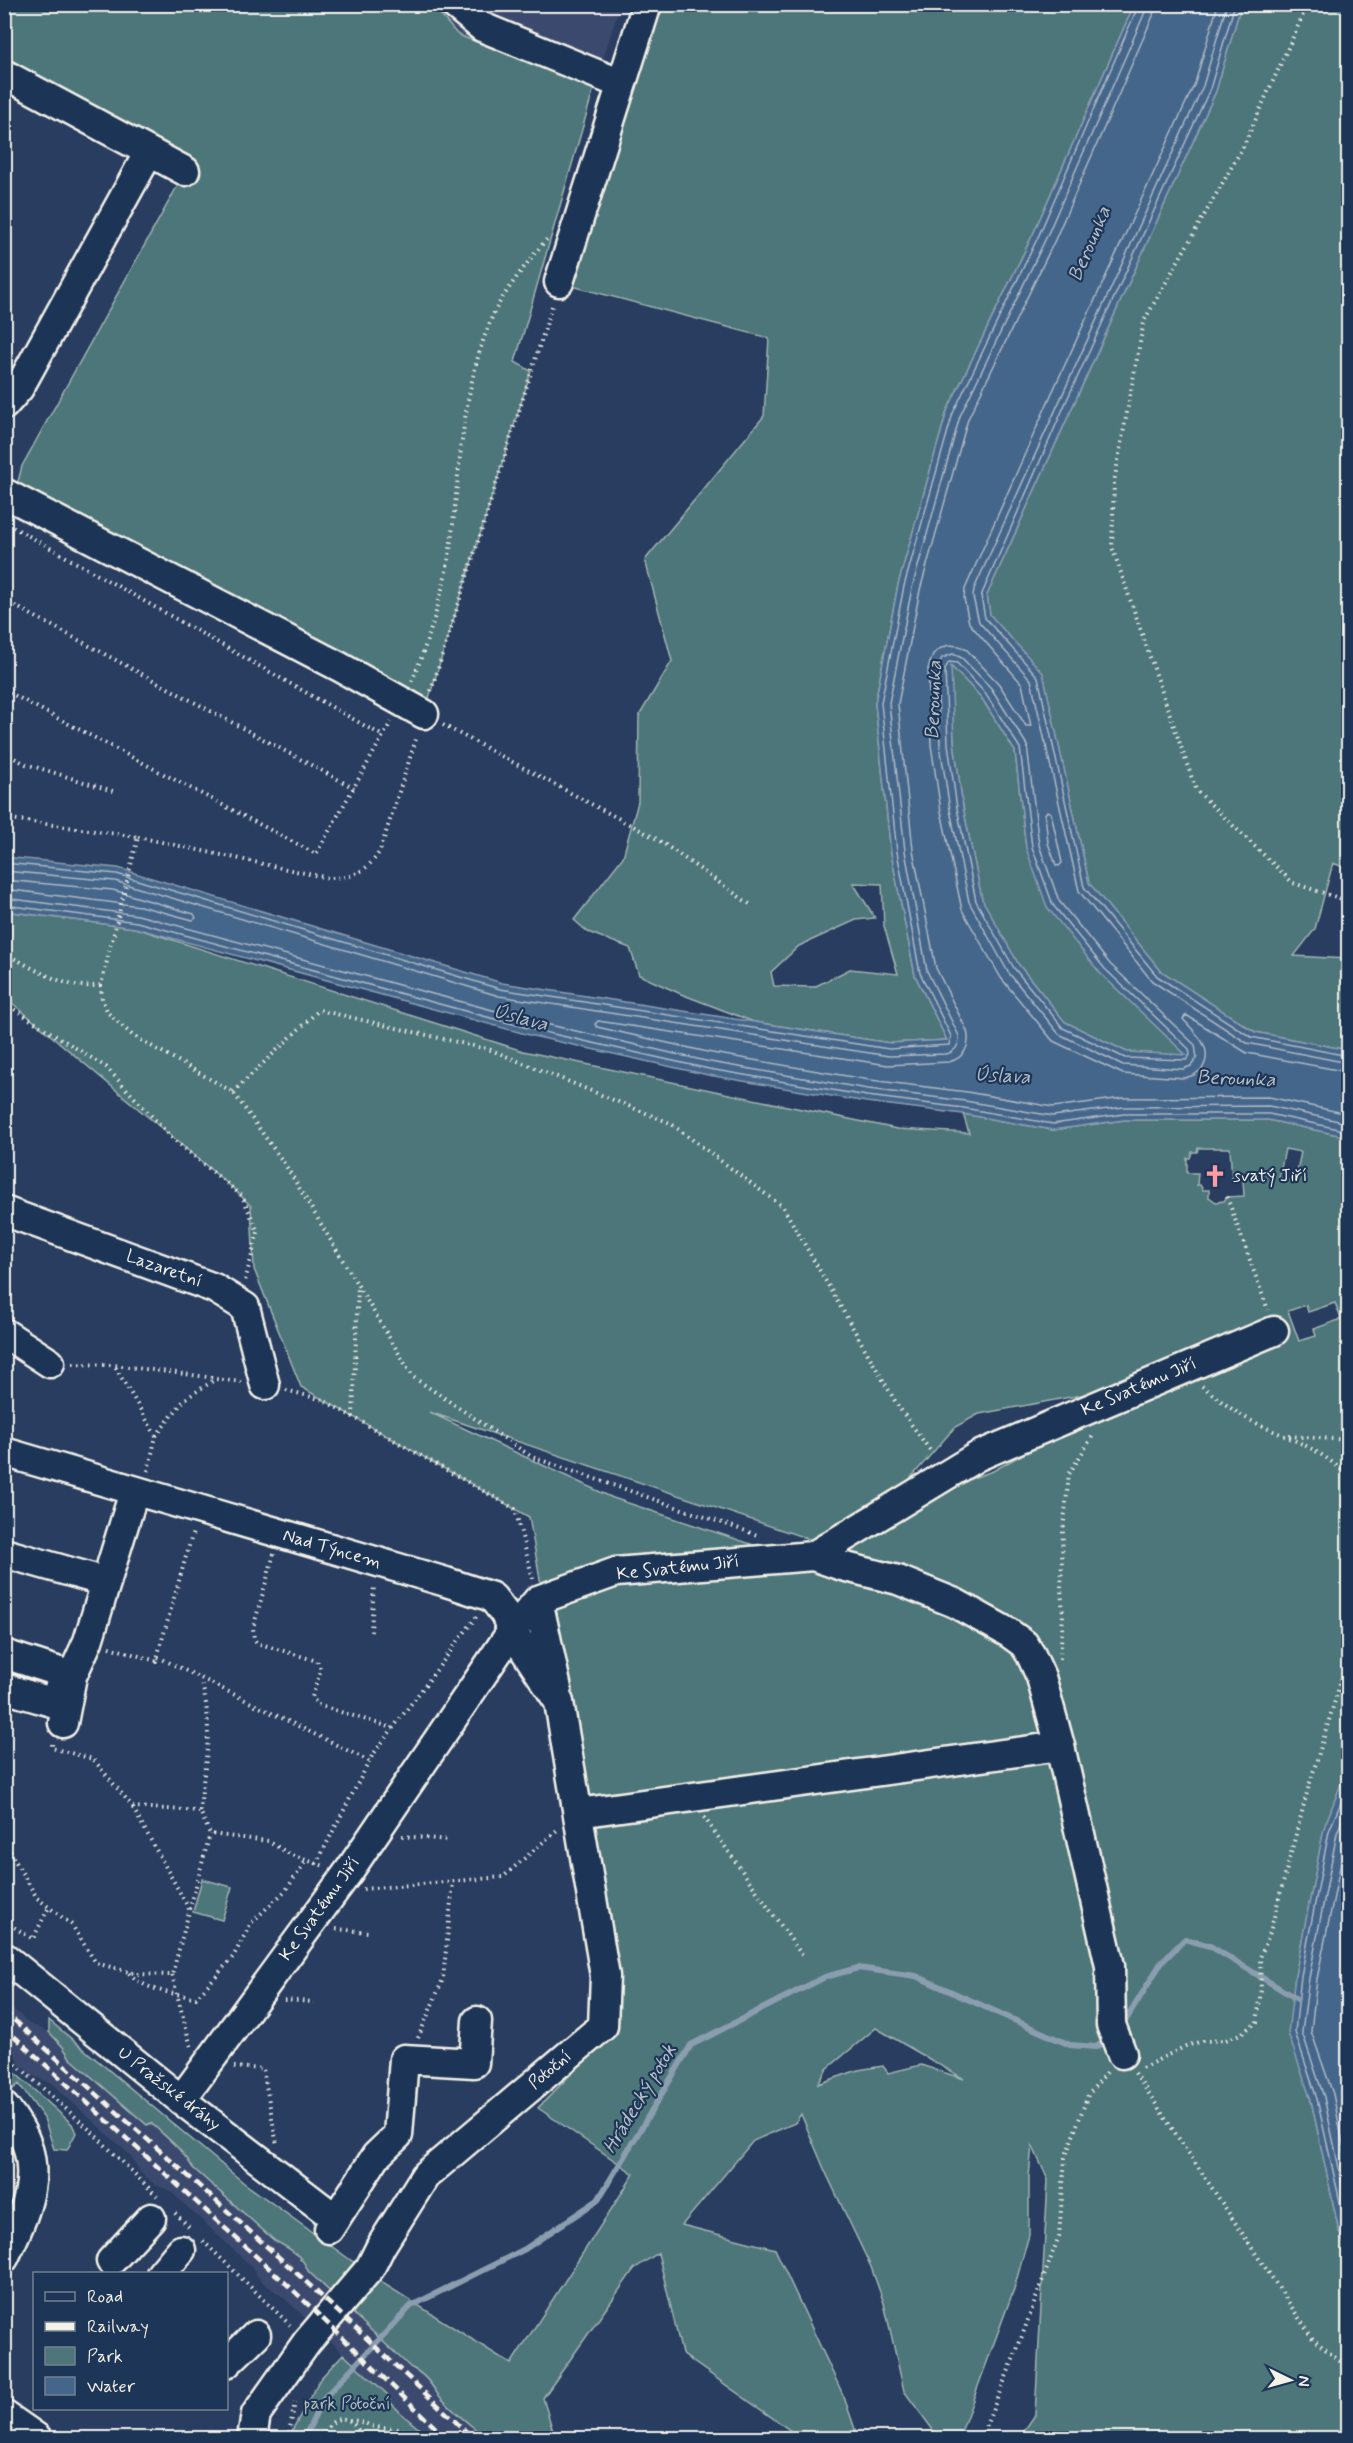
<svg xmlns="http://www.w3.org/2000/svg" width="1353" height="2443" viewBox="0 0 1353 2443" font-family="Mynerve,sans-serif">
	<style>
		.built { fill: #3a4a6e }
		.green { fill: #4e767a; stroke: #a1b4b1; stroke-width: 1.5; fill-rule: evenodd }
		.water { fill: #45668b; stroke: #8b9eb0; stroke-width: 1.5; fill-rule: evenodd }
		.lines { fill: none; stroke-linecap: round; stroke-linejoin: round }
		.shore { stroke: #aeb9c3; stroke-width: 1.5 }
		.stream { stroke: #8b9eb0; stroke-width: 6 }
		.minor-casing { stroke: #f4f1e8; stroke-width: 33 }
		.path { stroke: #f4f1e8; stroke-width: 4; stroke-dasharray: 1.5 4.5; stroke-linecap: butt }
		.minor { stroke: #1d3557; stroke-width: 28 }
		.rail { stroke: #f4f1e8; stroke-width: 4.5; stroke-dasharray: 9 4.5; stroke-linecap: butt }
		.labels { text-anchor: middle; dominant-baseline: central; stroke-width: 4.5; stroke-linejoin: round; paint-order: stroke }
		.poi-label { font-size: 18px; fill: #f4f1e8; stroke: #1d3557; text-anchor: start }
		.street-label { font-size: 18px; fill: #f4f1e8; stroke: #1d3557 }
		.park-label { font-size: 18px; fill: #b2c0bc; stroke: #1d3557 }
		.water-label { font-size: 20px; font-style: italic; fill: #b7c0c7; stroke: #1d3557 }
	</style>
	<rect width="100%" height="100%" fill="#283d60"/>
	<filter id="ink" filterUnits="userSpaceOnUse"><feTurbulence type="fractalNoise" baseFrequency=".0167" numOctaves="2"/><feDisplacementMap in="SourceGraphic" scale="12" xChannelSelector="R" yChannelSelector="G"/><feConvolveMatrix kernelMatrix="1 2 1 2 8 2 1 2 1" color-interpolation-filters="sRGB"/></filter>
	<g filter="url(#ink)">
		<!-- built -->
		<path class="built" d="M432,5H620L594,88L461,36L457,34Z
			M4,2001L30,2024L49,2032L63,2047L70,2058L172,2140L184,2153L194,2168L275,2241L290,2249L304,2261L308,2271L410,2367L420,2372L432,2382L437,2393L486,2438H430L404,2416L392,2404L387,2394L284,2298L261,2281L251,2266L170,2191L154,2184L140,2172L131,2156L51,2083L35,2077L20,2065L14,2053L5,2044Z"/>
		<!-- green -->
		<path class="green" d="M4,5H432L457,34L461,36L594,88L515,362L531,371L424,714L14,497L22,466L179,183L5,76Z
			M661,5H1134L1034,232L947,411L898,585L875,703L891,853L915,975L947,1040L890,1043L754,1022L681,994L639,975L630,948L588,932L574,920L623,857L638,802L639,716L672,661L645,560L764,416L769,338L572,286ZM853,883L882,884L884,926L898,974L850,969L814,987L774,986L771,972L799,946L856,920L875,918Z
			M1241,5H1348V869L1333,863L1315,929L1294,956L1348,959V1050L1255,1032L1161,971L1089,883L1043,674L990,615L987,595L1216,91Z
			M950,665L981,697L1015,751L1026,848L1163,1031L1187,1056L1127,1052L1065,1022L1019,965L982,900L963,807L954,743Z
			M5,911L135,928L523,1051L897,1129L969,1133L963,1114L1053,1130L1124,1120H1268L1348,1137V1766L1324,1829L1295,1976L1289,2033L1311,2100L1339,2231L1348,2253V2438H1019L1035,2415L1048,2180L1032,2145L1029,2177V2235L1014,2289L960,2435L958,2438H939L904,2391L884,2303L871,2267L825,2171L801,2114L795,2123L753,2141L682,2225L775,2249L844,2397L858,2438H801L682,2354L658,2253L634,2269L543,2398L555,2438H486C470,2424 450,2410 437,2393C429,2381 424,2374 410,2367L308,2271C302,2255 289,2248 275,2241L193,2168C182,2149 167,2138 151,2123L147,2125L70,2058L63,2047L49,2032V2020L244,2183L381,2282L511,2364L634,2174L538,2108L576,2069L616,2017L546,1613L622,1582L790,1570L833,1571L880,1582L1039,1653L846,1553L882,1522L952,1485L993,1471L1151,1382L979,1414L955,1427L895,1496L818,1542L429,1412L613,1498L757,1546L762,1555L542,1590L529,1517L301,1387L254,1269L251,1206L234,1189L5,997ZM1198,1148H1230L1232,1180H1243L1244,1196L1227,1197L1224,1201L1216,1202L1209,1197V1190H1203L1200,1185H1197L1198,1173H1187V1158H1190L1192,1152H1197ZM1285,1149L1301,1152L1295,1181L1279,1178ZM1335,1303L1341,1319L1314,1329L1316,1336L1299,1341L1288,1311L1306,1305L1308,1312ZM876,2028L964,2079L921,2065L888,2073L883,2066L858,2070L818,2084L827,2069Z
			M202,1879L232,1887L222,1920L193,1912Z
			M14,2072L72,2124L76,2133L67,2150L54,2149L44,2118L19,2084L8,2093L5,2091V2081Z
			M343,2354L387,2394L392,2404L404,2416L430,2438H288L320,2379Z"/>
		<!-- water -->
		<path class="water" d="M1134,5H1241L1216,91L987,595L990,615L1043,673L1089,883L1161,971L1255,1032L1348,1050V1137L1268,1120H1124L1053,1130L963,1114L866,1102L708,1075L533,1036L135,928L5,911V857L118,868L502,983L890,1043L947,1040L915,975L891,853L875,703L898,585L947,411L1034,232ZM951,666L981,697L1015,751L1026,848L1047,907L1100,973L1186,1055L1127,1052L1065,1022L1019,965L982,899L963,807L954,743Z
			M1348,1766V2253L1339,2231L1311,2100L1288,2033L1295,1976L1324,1828Z"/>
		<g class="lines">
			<!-- shore -->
			<path class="shore" d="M1155,4L1153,16L1054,242L968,419L920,590L898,704L913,850L936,968L967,1031C971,1046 964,1058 949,1062L888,1065L598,1021L595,1024L597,1027L712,1053L870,1080L967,1092L1053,1107L1123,1098L1269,1097L1348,1114
				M1218,4L1195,83L1051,395L965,589L964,598L969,623L1022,684L1031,726H1026L999,684L967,650L959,646L949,645L941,648L933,654L928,669L931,745L941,811L962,910L1001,978L1053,1041L1123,1074L1185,1078L1194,1075L1202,1069C1215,1048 1196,1034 1183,1019L1186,1015L1247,1053L1348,1072
				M1227,4L1203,86L974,589L973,597L979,622L1031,680L1079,891L1152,981L1247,1043L1348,1063
				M1235,4L1210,89L1066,402L981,596L985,618L1038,677L1084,887L1157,976L1251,1037L1348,1056
				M953,654L962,658L991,688L1027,745L1039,845L1059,901L1110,964L1195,1045L1197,1058L1191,1066L1183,1069L1123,1065L1059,1034L1008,972L969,902L950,810L940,745L937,668L942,658Z
				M949,662L957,663L985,693L1020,748L1032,847L1053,905L1105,969L1189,1049L1190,1055L1186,1060L1125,1058L1063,1028L1014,968L976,901L957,808L948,744L945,669Z
				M1047,811L1051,813L1062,863L1059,866L1056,865L1048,843L1045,814Z
				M4,863L117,874L500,989L889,1049L949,1045L951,1036L920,973L897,852L881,703L904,586L953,413L1039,235L1139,4
				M4,871L115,881L499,996L889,1056L946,1054C955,1052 960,1045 959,1036L927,971L905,851L889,703L912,588L960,416L1046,238L1145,12L1146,4
				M4,880L113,890L194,914L196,918L193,920L140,906L4,889
				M4,898L138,915L537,1022L710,1062L868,1089L965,1101L1053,1116L1124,1107L1269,1106L1348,1123
				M4,905L137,922L535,1030L709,1069L867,1096L964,1108L1053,1124L1124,1114H1269L1348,1131
				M1348,1786L1329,1831L1301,1976L1295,2032L1317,2099L1348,2238
				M1348,1805L1337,1833L1309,1978L1302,2032L1324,2097L1348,2211
				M1348,1828L1317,1979L1311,2031L1333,2094L1348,2168"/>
			<!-- stream -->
			<path class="stream" d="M1121,2028L1161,1963L1185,1939L1210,1946L1297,1999
				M304,2438L324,2398L411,2306L525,2249L598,2200L691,2045L825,1977L858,1968L916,1976L1070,2045L1096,2047L1107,2040"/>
			<!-- minor casing -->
			<g class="minor-casing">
				<path id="minor" d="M454,4L482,27L621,84
					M4,74L185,171
					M559,282L647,4
					M4,405L19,388L149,152
					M4,493L340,667L424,714
					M4,1211L214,1288L245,1307L265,1385
					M4,1333L50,1363
					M4,1452L446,1582L492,1597L505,1614L512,1631L559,1702L605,1976L603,2026L425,2176L381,2246L370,2268L307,2342L256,2414L252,2438
					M4,1553L106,1582
					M813,1556L842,1566L898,1580L955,1603L1009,1633L1024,1644L1031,1655L1041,1677L1060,1746L1110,1966L1111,2025L1122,2054
					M538,1600L557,1689
					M4,1654L72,1676
					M4,1688L55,1703L63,1674
					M63,1723L72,1676L88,1641L134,1492
					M578,1813L1060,1746
					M4,1957L181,2100L335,2218
					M181,2100L349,1871L512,1631L538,1600L616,1572L813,1556L978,1456L1274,1331
					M4,2107C10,2113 14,2120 18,2126C46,2172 25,2214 4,2258
					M329,2229L376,2156L398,2135L404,2059L474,2063L477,2021
					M111,2261L151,2218
					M161,2274L181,2250
					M226,2364L256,2335
					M4,2415L37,2438"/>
			</g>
			<!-- path -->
			<path class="path" d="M1308,4L1243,147L1144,321L1114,482L1112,547L1196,790L1293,883L1348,901
				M13,527L383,736
				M4,600L354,788
				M412,681C428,643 444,590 450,550C460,472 461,390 492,317C501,296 531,257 547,239
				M4,690L316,854L391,722
				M431,691L553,303
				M443,725L657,839L751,905
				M4,753L26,764L116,792
				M4,818L138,837L101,985L102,999L108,1013L132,1035L233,1092L286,1166L413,1377L532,1457L760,1536
				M138,837L328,878C353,879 367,871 380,851L417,736
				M4,953C34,968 67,992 101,985
				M4,1003L106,1067L172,1138L242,1196L258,1232L245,1281
				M233,1092L319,1010L491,1050L670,1123L783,1207L898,1406L932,1453
				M1227,1197L1268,1310
				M73,1364L114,1365
				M1202,1386C1219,1399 1236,1414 1256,1423C1293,1441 1317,1446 1348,1476
				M286,1390L323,1400L515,1509L533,1579
				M353,1417L358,1286
				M156,1436L114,1365L215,1378
				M1289,1436L1348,1440
				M148,1471L156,1436L185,1399L216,1379L241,1382
				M274,1554L253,1628L254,1639L257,1643L317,1661L321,1669L312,1697L318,1705L393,1728
				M371,1632L374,1585
				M109,1647L156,1661L193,1532
				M158,1657L369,1761
				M1060,1659L1063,1615L1061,1589L1063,1531L1069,1474L1094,1434
				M52,1744V1748L93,1759L133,1807L200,1811L210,1834L268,1841L291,1855L324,1866
				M133,1808L189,1909
				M200,1811C204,1760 215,1733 201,1680
				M704,1817L804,1958
				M402,1836L449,1840
				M4,1850L10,1852L37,1898L72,1925L96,1963L137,1974L172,1975L210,1834
				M316,1864L372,1756L477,1616
				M363,1889L503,1877L557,1830
				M4,1921L33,1939L49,1907
				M336,1929L368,1932
				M129,1973C145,1991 173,1993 196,1998L233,1957L251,1923L286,1890L306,1861
				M172,1975L191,2047
				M284,2000L315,2002
				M418,2038L443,1979L453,1882
				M4,2055L11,2060
				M234,2067L263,2069L277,2145
				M1142,2068L1186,2046L1203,2041L1226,2040L1242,2033L1257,2022L1261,1990L1260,1958L1270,1932L1308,1789L1348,1658
				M4,2069L11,2060L90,2130L157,2196
				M1135,2073L1313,2339L1348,2368
				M175,2213L189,2227
				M203,2241L290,2325
				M349,2420C358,2420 364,2423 372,2426C389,2431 404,2425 418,2438
				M288,2438L295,2402
				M323,2438C326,2433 328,2425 333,2422C347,2412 358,2427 362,2438
				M981,2438L1015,2355L1059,2236L1065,2158L1088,2095L1107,2072"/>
			<!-- minor -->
			<use href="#minor" class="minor"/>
			<!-- rail -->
			<path class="rail" d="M4,2011L302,2278L473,2438
				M4,2027L292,2289L446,2438"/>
		</g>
	</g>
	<!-- icons -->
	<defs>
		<g id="church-bare" transform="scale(1.8)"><path d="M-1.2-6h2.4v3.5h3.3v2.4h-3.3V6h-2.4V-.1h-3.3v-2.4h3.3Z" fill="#ff9aa2" stroke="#1d3557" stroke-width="2.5" paint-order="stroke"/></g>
	</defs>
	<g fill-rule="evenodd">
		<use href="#church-bare" x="1215" y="1176"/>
	</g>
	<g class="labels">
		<!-- poi labels -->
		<g class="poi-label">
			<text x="1233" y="1176">svatý Jiří</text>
		</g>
		<!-- street labels -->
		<g class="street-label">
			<text transform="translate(164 1269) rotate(20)">Lazaretní</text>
			<text transform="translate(1139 1387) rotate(-23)">Ke Svatému Jiří</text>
			<text transform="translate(332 1549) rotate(16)">Nad Týncem</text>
			<text transform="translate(678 1568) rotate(-6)">Ke Svatému Jiří</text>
			<text transform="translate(320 1909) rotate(-54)">Ke Svatému Jiří</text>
			<text transform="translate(550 2070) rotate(-40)">Potoční</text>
			<text transform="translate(169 2089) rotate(38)">U Pražské dráhy</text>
		</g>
		<!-- park labels -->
		<g class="park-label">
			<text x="347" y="2404">park Potoční</text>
		</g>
		<!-- water labels -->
		<g class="water-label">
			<text transform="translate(1090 244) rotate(-67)">Berounka</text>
			<text transform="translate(934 700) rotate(-88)">Berounka</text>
			<text transform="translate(520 1018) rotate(15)">Úslava</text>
			<text transform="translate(1002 1076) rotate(3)">Úslava</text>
			<text transform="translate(1236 1079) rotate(2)">Berounka</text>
			<text transform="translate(640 2099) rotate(-59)">Hrádecký potok</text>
		</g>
	</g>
	<!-- margin -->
	<rect width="1353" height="2443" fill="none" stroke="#1d3557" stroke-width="24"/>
	<rect x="12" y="12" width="1329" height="2419" fill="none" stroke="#f4f1e8" stroke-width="2" filter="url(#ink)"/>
	<!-- legend -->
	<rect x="33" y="2272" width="195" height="138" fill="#1d3557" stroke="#738091" stroke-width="1.5"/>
	<rect x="45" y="2292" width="30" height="9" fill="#1d3557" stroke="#738091" stroke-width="1.5"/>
	<text x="87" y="2302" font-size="18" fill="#f4f1e8">Road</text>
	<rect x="45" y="2322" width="30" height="9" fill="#f4f1e8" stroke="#738091" stroke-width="1.5"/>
	<text x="87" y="2332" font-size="18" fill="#f4f1e8">Railway</text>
	<rect x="45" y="2347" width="30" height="18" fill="#4e767a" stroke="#738091" stroke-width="1.5"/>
	<text x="87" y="2362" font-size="18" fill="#f4f1e8">Park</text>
	<rect x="45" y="2377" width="30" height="18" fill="#45668b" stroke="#738091" stroke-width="1.5"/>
	<text x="87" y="2392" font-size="18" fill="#f4f1e8">Water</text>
	<!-- north arrow -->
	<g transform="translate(1290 2380) rotate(95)" stroke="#1d3557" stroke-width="4.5" paint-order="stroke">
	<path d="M0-4.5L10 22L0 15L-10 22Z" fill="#f4f1e8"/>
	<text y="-9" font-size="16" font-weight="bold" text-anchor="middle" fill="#f4f1e8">N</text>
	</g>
</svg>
